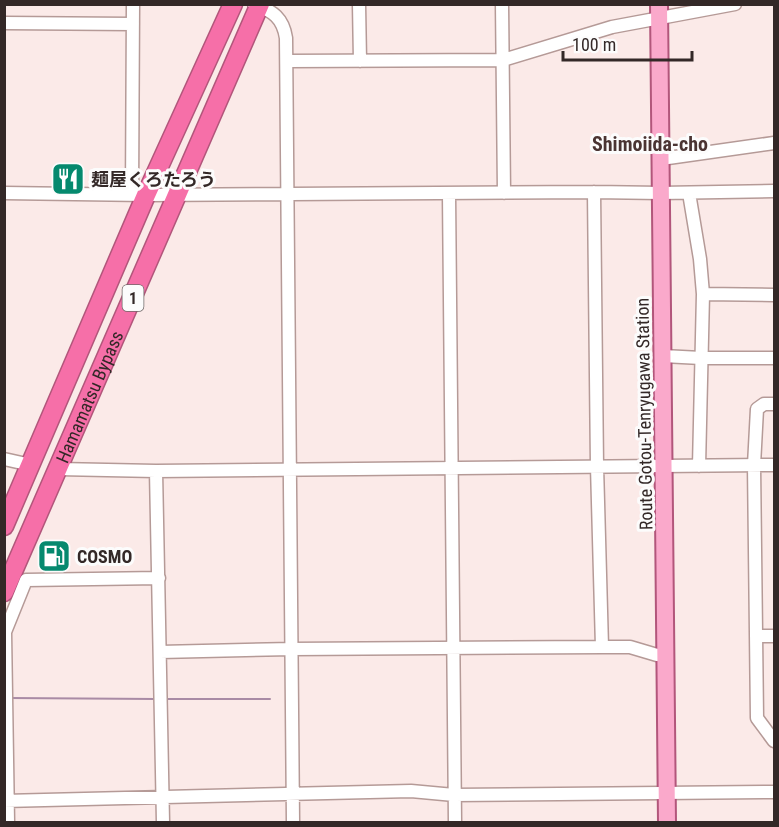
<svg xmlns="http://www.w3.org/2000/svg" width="779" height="827" viewBox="0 0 779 827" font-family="'Roboto Condensed','Noto Sans JP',sans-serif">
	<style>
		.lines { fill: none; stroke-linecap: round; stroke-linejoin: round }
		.stream { stroke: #a98ba5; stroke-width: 2 }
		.minor-casing { stroke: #b59a97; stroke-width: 15 }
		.major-casing { stroke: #b2567b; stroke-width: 20 }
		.highway-casing { stroke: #b2567b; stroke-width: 21 }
		.minor { stroke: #fff; stroke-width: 12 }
		.major { stroke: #faa9cb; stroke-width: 16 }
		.highway { stroke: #f66fa8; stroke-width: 18 }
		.labels { text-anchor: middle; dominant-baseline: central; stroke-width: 6; stroke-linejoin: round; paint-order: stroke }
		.shield { fill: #fcfcfc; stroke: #6f6867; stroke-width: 1.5 }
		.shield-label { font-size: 16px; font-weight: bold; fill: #332827 }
		.poi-label { font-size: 18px; font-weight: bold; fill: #332827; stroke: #fcfcfc; text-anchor: start }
		.street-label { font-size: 18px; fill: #332827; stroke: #fcfcfc }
		.neighbourhood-label { font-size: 20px; font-weight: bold; fill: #4a3432; stroke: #fcfcfc }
	</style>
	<rect width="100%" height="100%" fill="#fbeae8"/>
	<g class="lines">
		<!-- stream -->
		<path class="stream" d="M9,698L156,699
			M165,699H270"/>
		<!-- minor casing -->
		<g class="minor-casing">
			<path id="minor" d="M254,4C273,11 283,18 286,38L293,822
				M359,4L360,61
				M502,4L504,193
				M4,23L133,24
				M288,61L503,60L612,27L735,4
				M661,159L774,143
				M594,192L597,466L602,647
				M4,193L146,195L594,192L661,193L774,191
				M689,193L700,259L703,294L699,466
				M132,194L133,4
				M449,194L455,822
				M703,294L774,295
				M663,356L701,358H774
				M774,404H764L757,409L754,465L757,718L774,741
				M4,459L31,465
				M58,469L156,471L774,465
				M156,471L163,822
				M756,636H774
				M160,652L292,649L602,647H630L657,655L666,654
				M4,801L411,791L454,795L774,792
				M8,822L5,632L26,580L159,578"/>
		</g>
		<!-- major casing -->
		<g class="major-casing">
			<path id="major" d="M659,4L667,822"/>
		</g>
		<!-- highway casing -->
		<g class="highway-casing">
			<g id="highway">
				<path d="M4,526L146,195L233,4"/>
				<path id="s1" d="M4,592L260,4"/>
			</g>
		</g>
		<!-- minor -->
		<use href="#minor" class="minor"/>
		<!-- major -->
		<use href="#major" class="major"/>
		<!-- highway -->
		<use href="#highway" class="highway"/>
	</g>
	<!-- icons -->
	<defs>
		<g id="restaurant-square" transform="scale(1.725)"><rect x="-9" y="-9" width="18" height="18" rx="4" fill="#05896e" stroke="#fcfcfc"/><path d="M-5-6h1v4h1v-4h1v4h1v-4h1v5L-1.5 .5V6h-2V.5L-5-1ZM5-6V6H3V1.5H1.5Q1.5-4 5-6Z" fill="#fff"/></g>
		<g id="fuel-square" transform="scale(1.725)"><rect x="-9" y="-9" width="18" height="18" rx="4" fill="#05896e" stroke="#fcfcfc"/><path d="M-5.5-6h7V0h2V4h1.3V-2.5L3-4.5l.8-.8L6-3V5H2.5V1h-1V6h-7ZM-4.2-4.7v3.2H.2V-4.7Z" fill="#fff"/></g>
	</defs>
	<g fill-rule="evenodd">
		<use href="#restaurant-square" x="68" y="179"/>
		<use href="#fuel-square" x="54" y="556"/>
	</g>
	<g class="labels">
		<!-- shield labels -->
		<rect class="shield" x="122.5" y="285" width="21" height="26" rx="4.5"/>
		<g class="shield-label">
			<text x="133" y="298">1</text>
		</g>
		<!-- poi labels -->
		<g class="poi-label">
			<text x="91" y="179">麺屋くろたろう</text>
			<text x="77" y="556">COSMO</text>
		</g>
		<!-- street labels -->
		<g class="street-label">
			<text stroke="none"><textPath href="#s1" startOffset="213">Hamamatsu Bypass</textPath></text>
			<text transform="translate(644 414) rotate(-91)">Route Gotou-Tenryugawa Station</text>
		</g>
		<!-- neighbourhood labels -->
		<g class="neighbourhood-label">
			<text x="650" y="144">Shimoiida-cho</text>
		</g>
	</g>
	<!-- border -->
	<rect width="779" height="827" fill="none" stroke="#332827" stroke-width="12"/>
	<!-- scale -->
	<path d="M563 51v9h129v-9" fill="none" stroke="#332827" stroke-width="3"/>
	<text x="572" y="51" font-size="18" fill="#332827" stroke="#fcfcfc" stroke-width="4.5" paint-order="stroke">100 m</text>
</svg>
